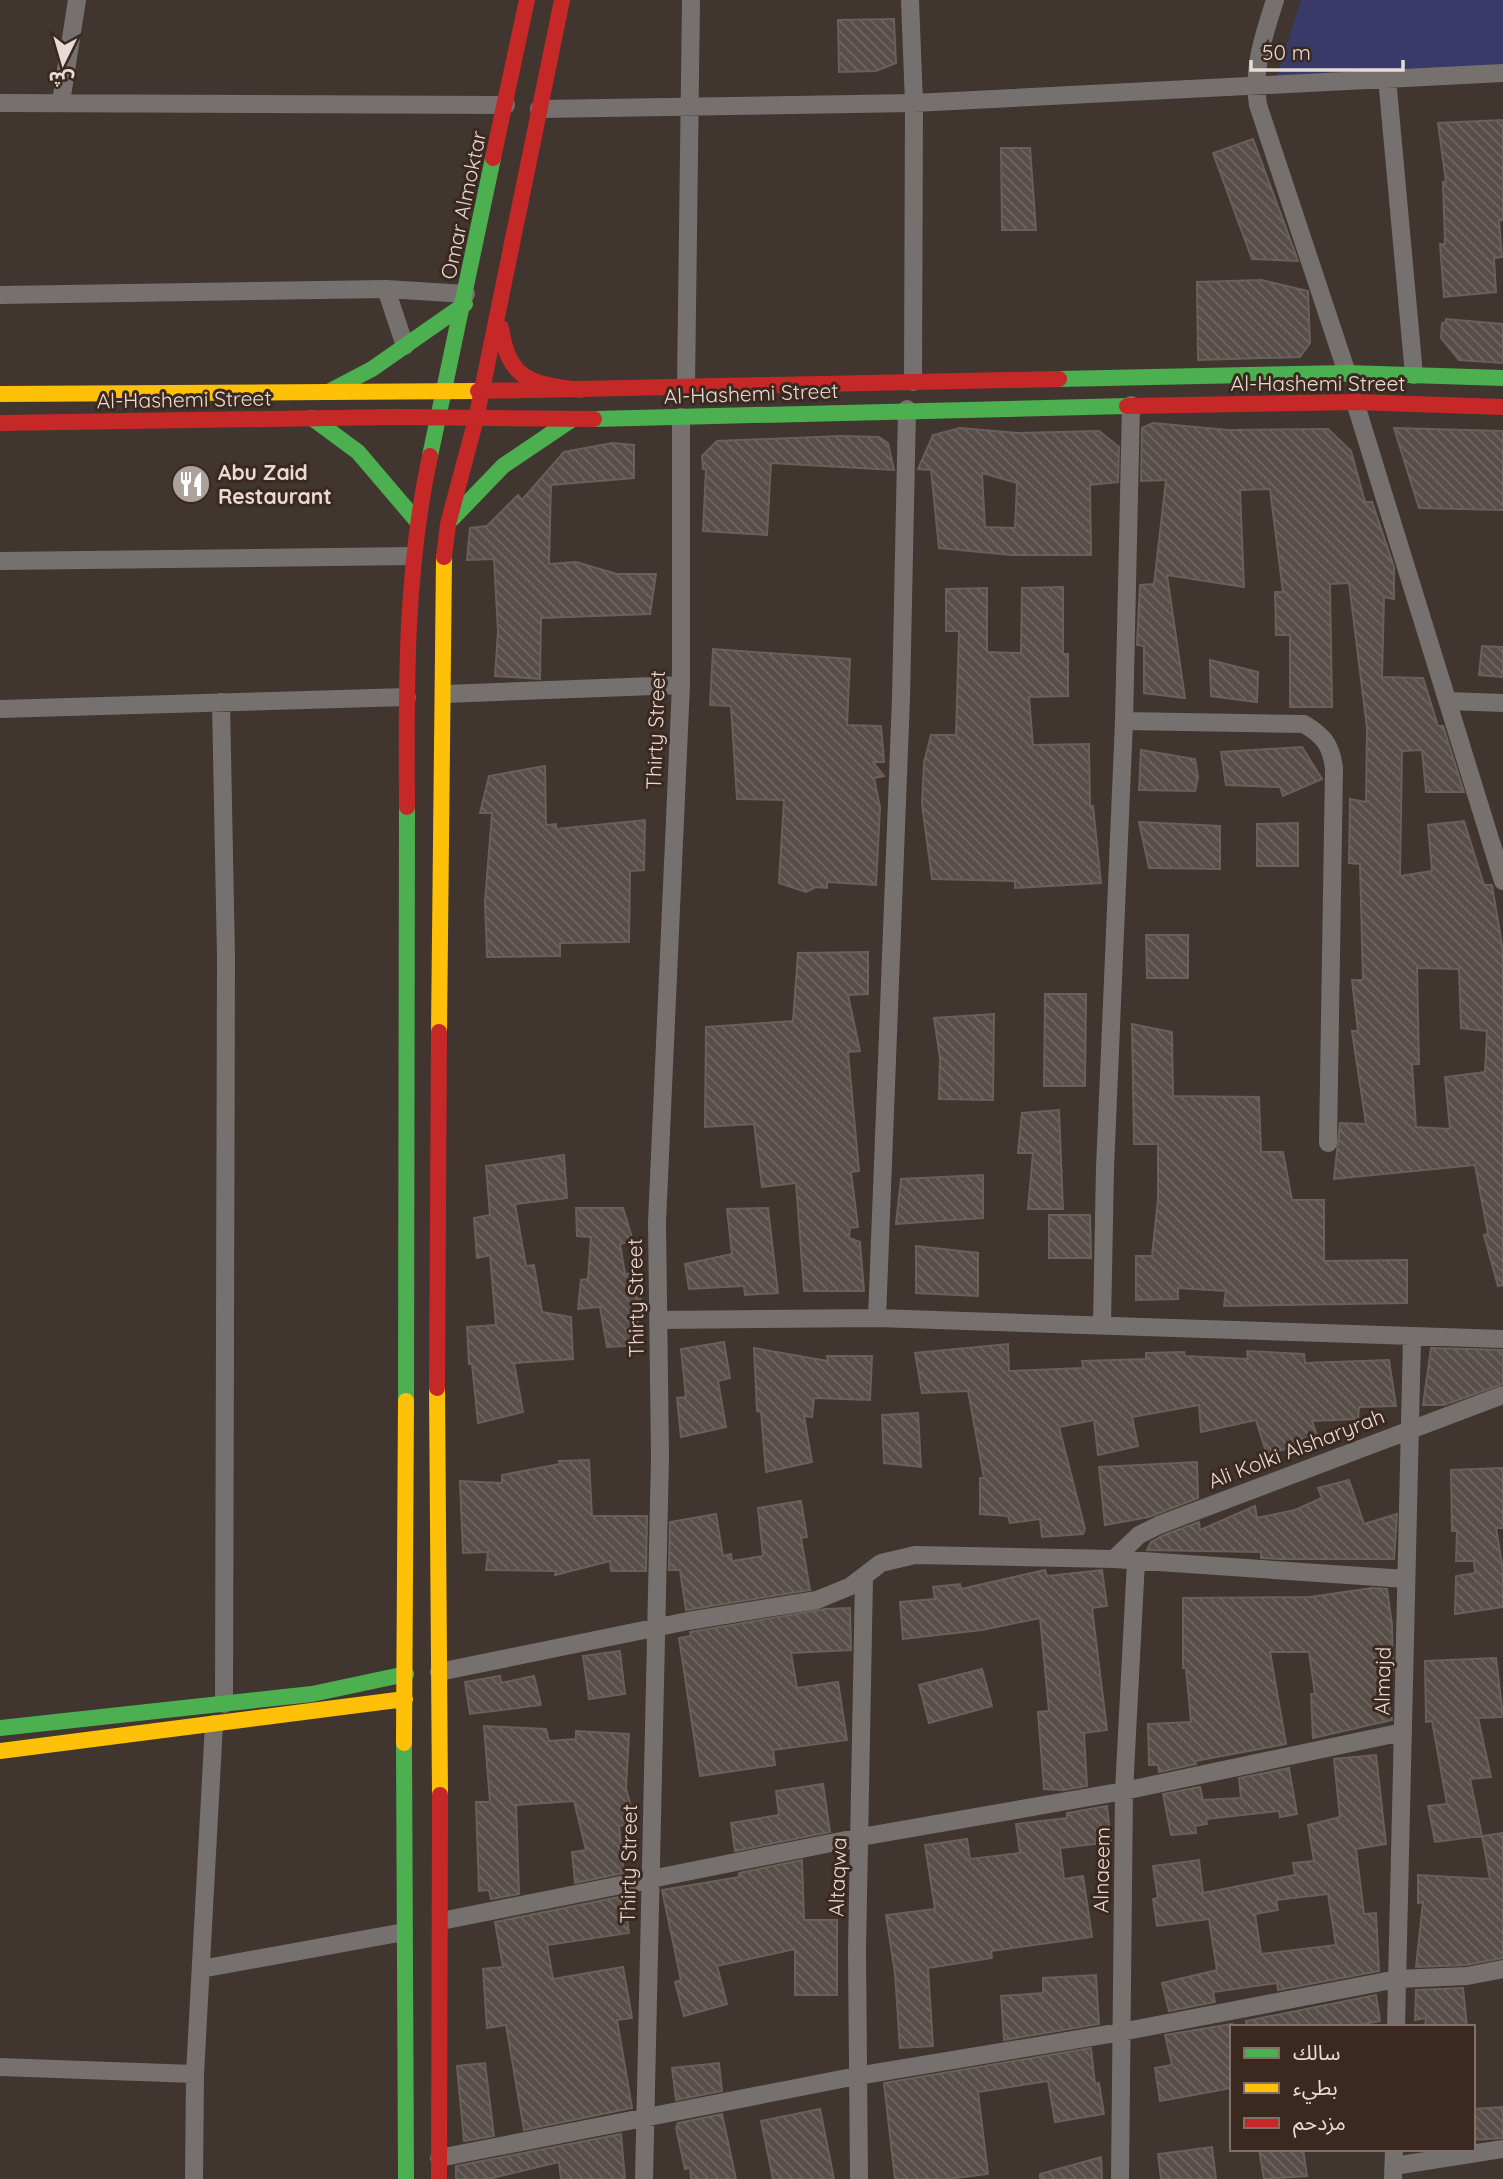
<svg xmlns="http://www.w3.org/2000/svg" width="1503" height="2179" viewBox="0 0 1503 2179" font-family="Quicksand,'Noto Sans Arabic',sans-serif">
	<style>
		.grass { fill: #3a3a6a }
		.building { fill: url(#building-back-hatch); stroke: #69605b; stroke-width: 2; fill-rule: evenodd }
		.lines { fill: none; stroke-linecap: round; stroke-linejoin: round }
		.street { stroke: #76716e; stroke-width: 18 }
		.fast { stroke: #4caf50; stroke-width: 16 }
		.slow { stroke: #ffc107; stroke-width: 16 }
		.jam { stroke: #c62828; stroke-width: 16 }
		.labels { text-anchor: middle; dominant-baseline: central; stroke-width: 6; stroke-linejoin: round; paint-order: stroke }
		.street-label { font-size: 21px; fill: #e8dbd5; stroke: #3b281f }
		.poi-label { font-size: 21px; font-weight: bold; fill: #e8dbd5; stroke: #3b281f; text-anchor: start }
	</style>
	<defs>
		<pattern id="building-back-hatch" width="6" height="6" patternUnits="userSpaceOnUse" patternTransform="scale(1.75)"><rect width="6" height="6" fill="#584e49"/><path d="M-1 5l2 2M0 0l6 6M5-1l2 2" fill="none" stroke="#706762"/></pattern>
	</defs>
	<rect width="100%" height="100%" fill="#40352f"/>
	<!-- grass -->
	<path class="grass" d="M1301,0H1503V76L1274,85Z"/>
	<!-- building -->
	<path class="building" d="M894,19L896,63L876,71L839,72L838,20Z
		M1503,120V220L1499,221L1502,257L1494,258L1496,292L1444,297L1440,244H1445L1443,182H1446L1438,123Z
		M1253,139L1293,247L1298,261L1252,259L1213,153Z
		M1001,148H1030L1036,230H1002Z
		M1261,280L1308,291L1310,343L1300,357L1198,360L1197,282Z
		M1446,319L1503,324V363L1459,360L1441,338L1442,323L1446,322Z
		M1153,423L1227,430L1328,429L1351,451L1365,502H1372L1394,567V599L1384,597L1382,677L1423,678L1438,726H1443L1464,792H1426L1422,750L1402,751L1400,876L1432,871L1428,825L1464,821L1484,885H1492L1503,951V1285L1498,1286L1484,1235L1488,1234L1475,1165L1334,1179L1340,1123L1366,1124L1352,1031H1358L1352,980H1363L1360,864L1349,863L1350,799L1366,802L1367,728L1349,583L1330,584L1332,707H1290V635H1276L1275,592H1283L1270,489L1240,490L1244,587L1167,575L1185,698L1144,693V646L1137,645L1140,585L1154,584L1166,480L1141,481L1142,428ZM1417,968L1459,969L1461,1028L1487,1031L1485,1072L1445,1077L1450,1129L1416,1127L1412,1064H1419Z
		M960,428L1018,433L1099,431L1119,447L1118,482L1090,485L1091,555H1012L939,548L931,470L918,469L933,435ZM982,473L1017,483L1015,528L985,527Z
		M1394,428L1503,431V510L1419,508Z
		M841,436L879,437L888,443L894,470L771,463L767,535L703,531L706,469H703L702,456L717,441Z
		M612,443L634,445V478L551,485L549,564L576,562L617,574H656L650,614L541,618L540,679L495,676L498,632L494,559L467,560L470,528L487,526L518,495L522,500L564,452Z
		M1063,587V654H1068V696L1029,697L1033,745L1089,744L1090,806H1093L1101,883L1015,888V881L932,879L922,804L924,763L931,735H956L959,631H946V589L987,588V652L1021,653L1022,588Z
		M1482,646L1503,647V677L1479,675Z
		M713,649L850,659L847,725L881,726L884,762H873L884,776L874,778L880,807L876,885L827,882V888L816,887L806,892L779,883L784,800L737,799L731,706L710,705Z
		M1210,660L1258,672L1257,702L1211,696Z
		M1302,747L1322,779L1283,796L1280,787L1226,785L1221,752Z
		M1141,750L1195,759L1198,777L1195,791L1139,790Z
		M545,766L546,825L556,824V829L645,820L644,870L630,871L629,942L560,943V956L487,957L485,902L492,813H480L489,776Z
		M1139,822L1220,826V869L1149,868Z
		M1298,823V866H1257V824Z
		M1146,935H1188V978H1147Z
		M868,952V994L848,995L860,1051L848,1052L859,1171L851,1172L858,1227L850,1228L849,1238L860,1242L864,1291H804L796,1183L762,1187L754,1124L705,1127L706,1027L793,1021L798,953Z
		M1045,994H1086L1085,1086H1044Z
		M994,1014L993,1100L939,1099L940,1058L934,1018Z
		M1132,1024L1172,1032L1173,1096L1259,1097L1261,1152H1283L1292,1200H1324V1261L1407,1260V1303L1224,1306L1226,1291L1178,1288V1299L1136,1300V1256H1152L1158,1199V1144H1134Z
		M1059,1110L1063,1209H1028L1033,1153H1018L1022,1113Z
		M564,1155L567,1198L515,1204L526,1266L534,1265L542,1312L571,1317L573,1359L514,1363L523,1412L478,1423L472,1364H469L467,1327L496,1325L490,1255L477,1258L474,1218L490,1215L486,1166Z
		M983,1175V1218L896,1224L901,1179Z
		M576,1208H623L633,1241L620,1244L625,1274L637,1273L641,1302L633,1303L643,1345L607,1347L600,1307L578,1309L581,1280L588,1279L591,1237L577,1236Z
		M768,1208L778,1293L745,1295L744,1286L689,1289L685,1264L732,1254L727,1209Z
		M1049,1215H1090L1091,1258H1049Z
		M916,1246L978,1253V1296L916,1293Z
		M724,1342L730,1378L718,1381L726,1427L681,1437L677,1398L686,1397L681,1349Z
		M1008,1344L1009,1371L1083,1368L1082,1361L1146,1359V1353L1184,1352L1185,1356L1248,1359L1247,1351L1304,1354L1305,1363L1389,1360L1396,1406L1359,1407L1358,1419L1312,1421L1318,1438L1267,1455L1256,1420L1201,1432L1199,1405L1132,1417L1138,1446L1098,1455L1094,1420L1059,1427L1085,1529L1083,1534L1042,1537L1040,1519L1010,1523L1008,1516L980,1514V1478H984L968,1391L922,1393L915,1353Z
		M754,1348L828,1361L827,1356H872L870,1400L814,1398L812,1417L804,1416L812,1462L766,1472L761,1412L757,1411Z
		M1431,1348L1503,1350V1384L1444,1405H1423Z
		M918,1413L921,1467L884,1463L882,1415Z
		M589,1460L592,1516H647L646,1571H611L610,1561L555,1575L556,1571L486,1570L488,1552L463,1553L460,1481L502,1483V1475L560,1464L559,1461Z
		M1197,1462L1198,1498L1149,1517L1105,1525L1099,1467Z
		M1503,1468V1528H1496L1503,1570V1607L1455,1614L1456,1576L1475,1573L1474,1561H1456L1457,1531H1452L1451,1470Z
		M1349,1480L1364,1524L1397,1514L1394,1559H1281L1261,1558V1552L1147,1550L1151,1542L1164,1535L1199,1522L1200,1530L1255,1506L1257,1518L1295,1510L1322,1498L1318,1488Z
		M801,1501L807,1537L801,1538L810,1590L686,1610L680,1570H669L670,1522L716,1514L723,1556L731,1554L732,1561L763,1556L758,1508Z
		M1045,1570L1047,1576L1102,1570L1107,1606L1092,1608L1107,1730L1084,1733L1087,1786L1064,1790L1044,1789L1038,1712L1049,1711L1040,1618L982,1630L903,1639L900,1602L935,1599L933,1587L960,1584L961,1589Z
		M1372,1588L1387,1589L1392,1625L1393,1670H1382L1392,1720L1313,1738L1311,1694H1315L1309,1652H1270L1286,1744L1195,1761L1196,1764L1159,1772L1158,1765H1149L1148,1724L1191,1722L1186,1668H1183V1598L1310,1597Z
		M850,1608L851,1650L791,1653L797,1688L838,1682L847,1740L773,1750L775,1765L700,1776L679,1638L691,1636L690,1632L825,1609Z
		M620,1651L625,1694L589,1699L583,1656Z
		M1496,1658L1503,1717L1478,1718L1491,1777L1470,1779L1482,1836L1435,1842L1428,1806L1447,1804L1432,1721L1426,1722L1425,1661Z
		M982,1669L992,1706L929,1723L919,1685Z
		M500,1676L501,1683L534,1676L541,1705L470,1714L465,1682Z
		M484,1726L546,1729L549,1741L576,1739V1731L629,1734L626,1788L635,1823L619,1826L624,1873L575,1883L572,1852L586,1850L574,1801L516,1805L519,1894L491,1899L489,1890L479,1891L476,1802H490Z
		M1376,1755L1386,1844L1356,1849L1364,1914L1376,1913L1379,1971L1278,1990L1277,1983L1213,1992L1215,2002L1169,2011L1162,1983L1217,1970L1209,1919L1157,1926L1153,1899L1158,1898L1153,1866L1199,1860L1203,1893L1295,1875L1293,1863L1314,1861L1308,1825L1340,1817L1334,1759ZM1328,1894L1336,1945L1261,1954L1255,1914L1278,1910L1276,1900Z
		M1289,1768L1297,1814L1280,1817L1279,1811L1206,1819L1207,1824L1195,1826L1196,1833L1171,1835L1163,1794L1200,1787L1203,1800L1241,1798L1239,1778Z
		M823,1784L830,1832L735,1851L731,1823L779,1815L776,1791Z
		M1107,1806L1111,1842L1060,1848L1064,1879L1083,1876L1092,1937L991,1951L992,1958L928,1968L933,2046L900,2048L895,1973L886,1915L935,1909L925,1845L967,1839L970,1859L1020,1853L1016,1824L1067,1818V1813Z
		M1503,1833V1958L1466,1965L1416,1967L1423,1902L1418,1903V1875L1490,1879L1482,1836Z
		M802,1860L804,1920H837V1995H795V1949L717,1966L727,2004L684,2016L675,1982L681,1980L662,1890L739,1877V1873Z
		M624,1896L629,1933L547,1945L553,1979L623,1967L632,2018L617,2020L632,2108L524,2130L506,2025L487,2028L483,1969L503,1967L495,1922Z
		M1096,1975L1099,2024L1004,2040L1001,1996L1043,1993V1978Z
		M1463,1988L1467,2027H1425L1426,2018L1415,2020L1416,1990Z
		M1376,1995L1380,2021L1349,2027H1247L1246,2021Z
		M1232,2024V2088L1160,2101L1155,2068L1172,2065L1165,2035Z
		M1091,2048L1095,2084L1099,2083L1104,2114L1055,2122L1048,2081L978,2092L988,2174L947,2179H895L884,2083Z
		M485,2063L494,2136L464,2141L457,2066Z
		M719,2063L722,2091L676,2100L672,2068Z
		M1503,2107V2138L1473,2140V2109Z
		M820,2109L834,2179H773L761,2121Z
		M722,2114L736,2179H691L690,2168L685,2169L676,2128L678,2123Z
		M621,2134L625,2179H561L559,2162L488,2179H456V2166Z
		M1212,2147L1216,2179H1161L1158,2154Z
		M1259,2149H1303L1307,2176L1264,2179Z
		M1101,2157L1102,2179H1040V2174Z"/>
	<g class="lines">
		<!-- street -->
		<path class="street" d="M910,0L914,103L913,382
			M1275,0C1264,35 1252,68 1258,105L1347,373
			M1387,78L1414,375
			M61,102L77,0
			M0,103L506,105
			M539,109L914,103L1503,73
			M386,289L405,346
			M0,295L386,289L466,294
			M686,387L691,0
			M1355,402L1503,881
			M0,561L412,556
			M445,694L681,685
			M1449,701L1503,703
			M221,702L226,957L224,1704
			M0,709L407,697
			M1124,721L1304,724C1324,736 1331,745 1334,768L1328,1143
			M877,1318L901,698L907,409
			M659,1320L877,1318L1503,1339
			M1102,1324L1105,1168L1124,721L1131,405
			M1114,1559L1139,1535L1159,1525L1503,1395
			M439,1672L688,1621L817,1600L851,1586L881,1563L915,1555L1114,1559L1406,1579
			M441,1921L861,1837L1124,1791L1403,1732
			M201,1969L404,1932
			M1396,2027L1412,1337
			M0,2067L195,2074
			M439,2158L857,2076L1121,2032L1397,1979L1467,1976L1503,1969
			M1394,2166L1503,2149
			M194,2179L195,2074L214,1724
			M644,2179L660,1457L657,1222L681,685V417
			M859,2179L857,1950L864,1577
			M1120,2179L1124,1791L1136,1561
			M1393,2179L1394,2149"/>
		<!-- fast -->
		<path class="fast" d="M1059,379L1347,373L1503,378
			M330,391L372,369L465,304
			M312,418L358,452L416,520
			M594,419L1127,406
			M430,456L493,158
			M452,519L503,466L571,420
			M406,1401L407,807
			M0,1728L312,1694L406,1674
			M404,1743L406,2179"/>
		<!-- slow -->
		<path class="slow" d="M0,394L478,391
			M439,1032L444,557
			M437,1388L440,1795
			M404,1743L406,1401
			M0,1751L405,1699"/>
		<!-- jam -->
		<path class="jam" d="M493,158L527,0
			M501,328C509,382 532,383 580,390
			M478,391L1059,379
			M1127,406L1355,402L1503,407
			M0,423L394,417L594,419
			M444,557L448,524L476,419L562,0
			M407,807C406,689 405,572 430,456
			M437,1388L439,1032
			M439,2179L440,1795"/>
	</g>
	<!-- icons -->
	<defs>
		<g id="restaurant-disc" transform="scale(2.0125)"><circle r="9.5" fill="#ada19b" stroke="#3b281f"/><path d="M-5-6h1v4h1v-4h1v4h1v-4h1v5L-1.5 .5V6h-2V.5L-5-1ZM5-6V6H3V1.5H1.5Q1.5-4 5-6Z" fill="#fff"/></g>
	</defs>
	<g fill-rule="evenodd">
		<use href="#restaurant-disc" x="191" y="484"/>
	</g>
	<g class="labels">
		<!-- street labels -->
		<g class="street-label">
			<text transform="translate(463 205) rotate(-78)">Omar Almoktar</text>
			<text x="1318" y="383">Al-Hashemi Street</text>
			<text transform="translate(751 393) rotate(-2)">Al-Hashemi Street</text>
			<text transform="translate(184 399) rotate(-1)">Al-Hashemi Street</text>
			<text transform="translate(655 730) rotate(-88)">Thirty Street</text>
			<text transform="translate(635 1298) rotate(-91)">Thirty Street</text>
			<text transform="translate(1296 1448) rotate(-21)">Ali Kolki Alsharyrah</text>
			<text transform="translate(1382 1681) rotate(-89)">Almajd</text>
			<text transform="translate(628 1864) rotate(-89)">Thirty Street</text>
			<text transform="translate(1101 1870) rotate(-89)">Alnaeem</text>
			<text transform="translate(837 1877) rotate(-88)">Altaqwa</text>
		</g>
		<!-- poi labels -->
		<g class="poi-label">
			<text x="218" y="472">Abu Zaid<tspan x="218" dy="24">Restaurant</tspan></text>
		</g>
	</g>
	<!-- legend -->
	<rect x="1230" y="2025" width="245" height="126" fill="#3b281f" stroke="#807068" stroke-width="2"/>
	<rect x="1244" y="2048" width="35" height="10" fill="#4caf50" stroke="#807068" stroke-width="2"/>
	<text x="1293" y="2060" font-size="21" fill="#e8dbd5">سالك</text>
	<rect x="1244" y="2083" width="35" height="10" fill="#ffc107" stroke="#807068" stroke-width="2"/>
	<text x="1293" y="2095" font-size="21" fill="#e8dbd5">بطيء</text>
	<rect x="1244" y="2118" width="35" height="10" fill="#c62828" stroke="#807068" stroke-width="2"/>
	<text x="1293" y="2130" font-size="21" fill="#e8dbd5">مزدحم</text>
	<!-- north arrow -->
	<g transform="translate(63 63) rotate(185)" stroke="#3b281f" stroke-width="5" paint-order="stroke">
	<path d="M0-5L12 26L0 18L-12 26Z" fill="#e8dbd5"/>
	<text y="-10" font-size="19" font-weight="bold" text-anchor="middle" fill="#e8dbd5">ش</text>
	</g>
	<!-- scale -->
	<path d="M1251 60v10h152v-10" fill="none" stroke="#e8dbd5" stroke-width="3.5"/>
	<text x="1262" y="60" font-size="21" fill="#e8dbd5" stroke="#3b281f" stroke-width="5" paint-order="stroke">50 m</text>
</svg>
